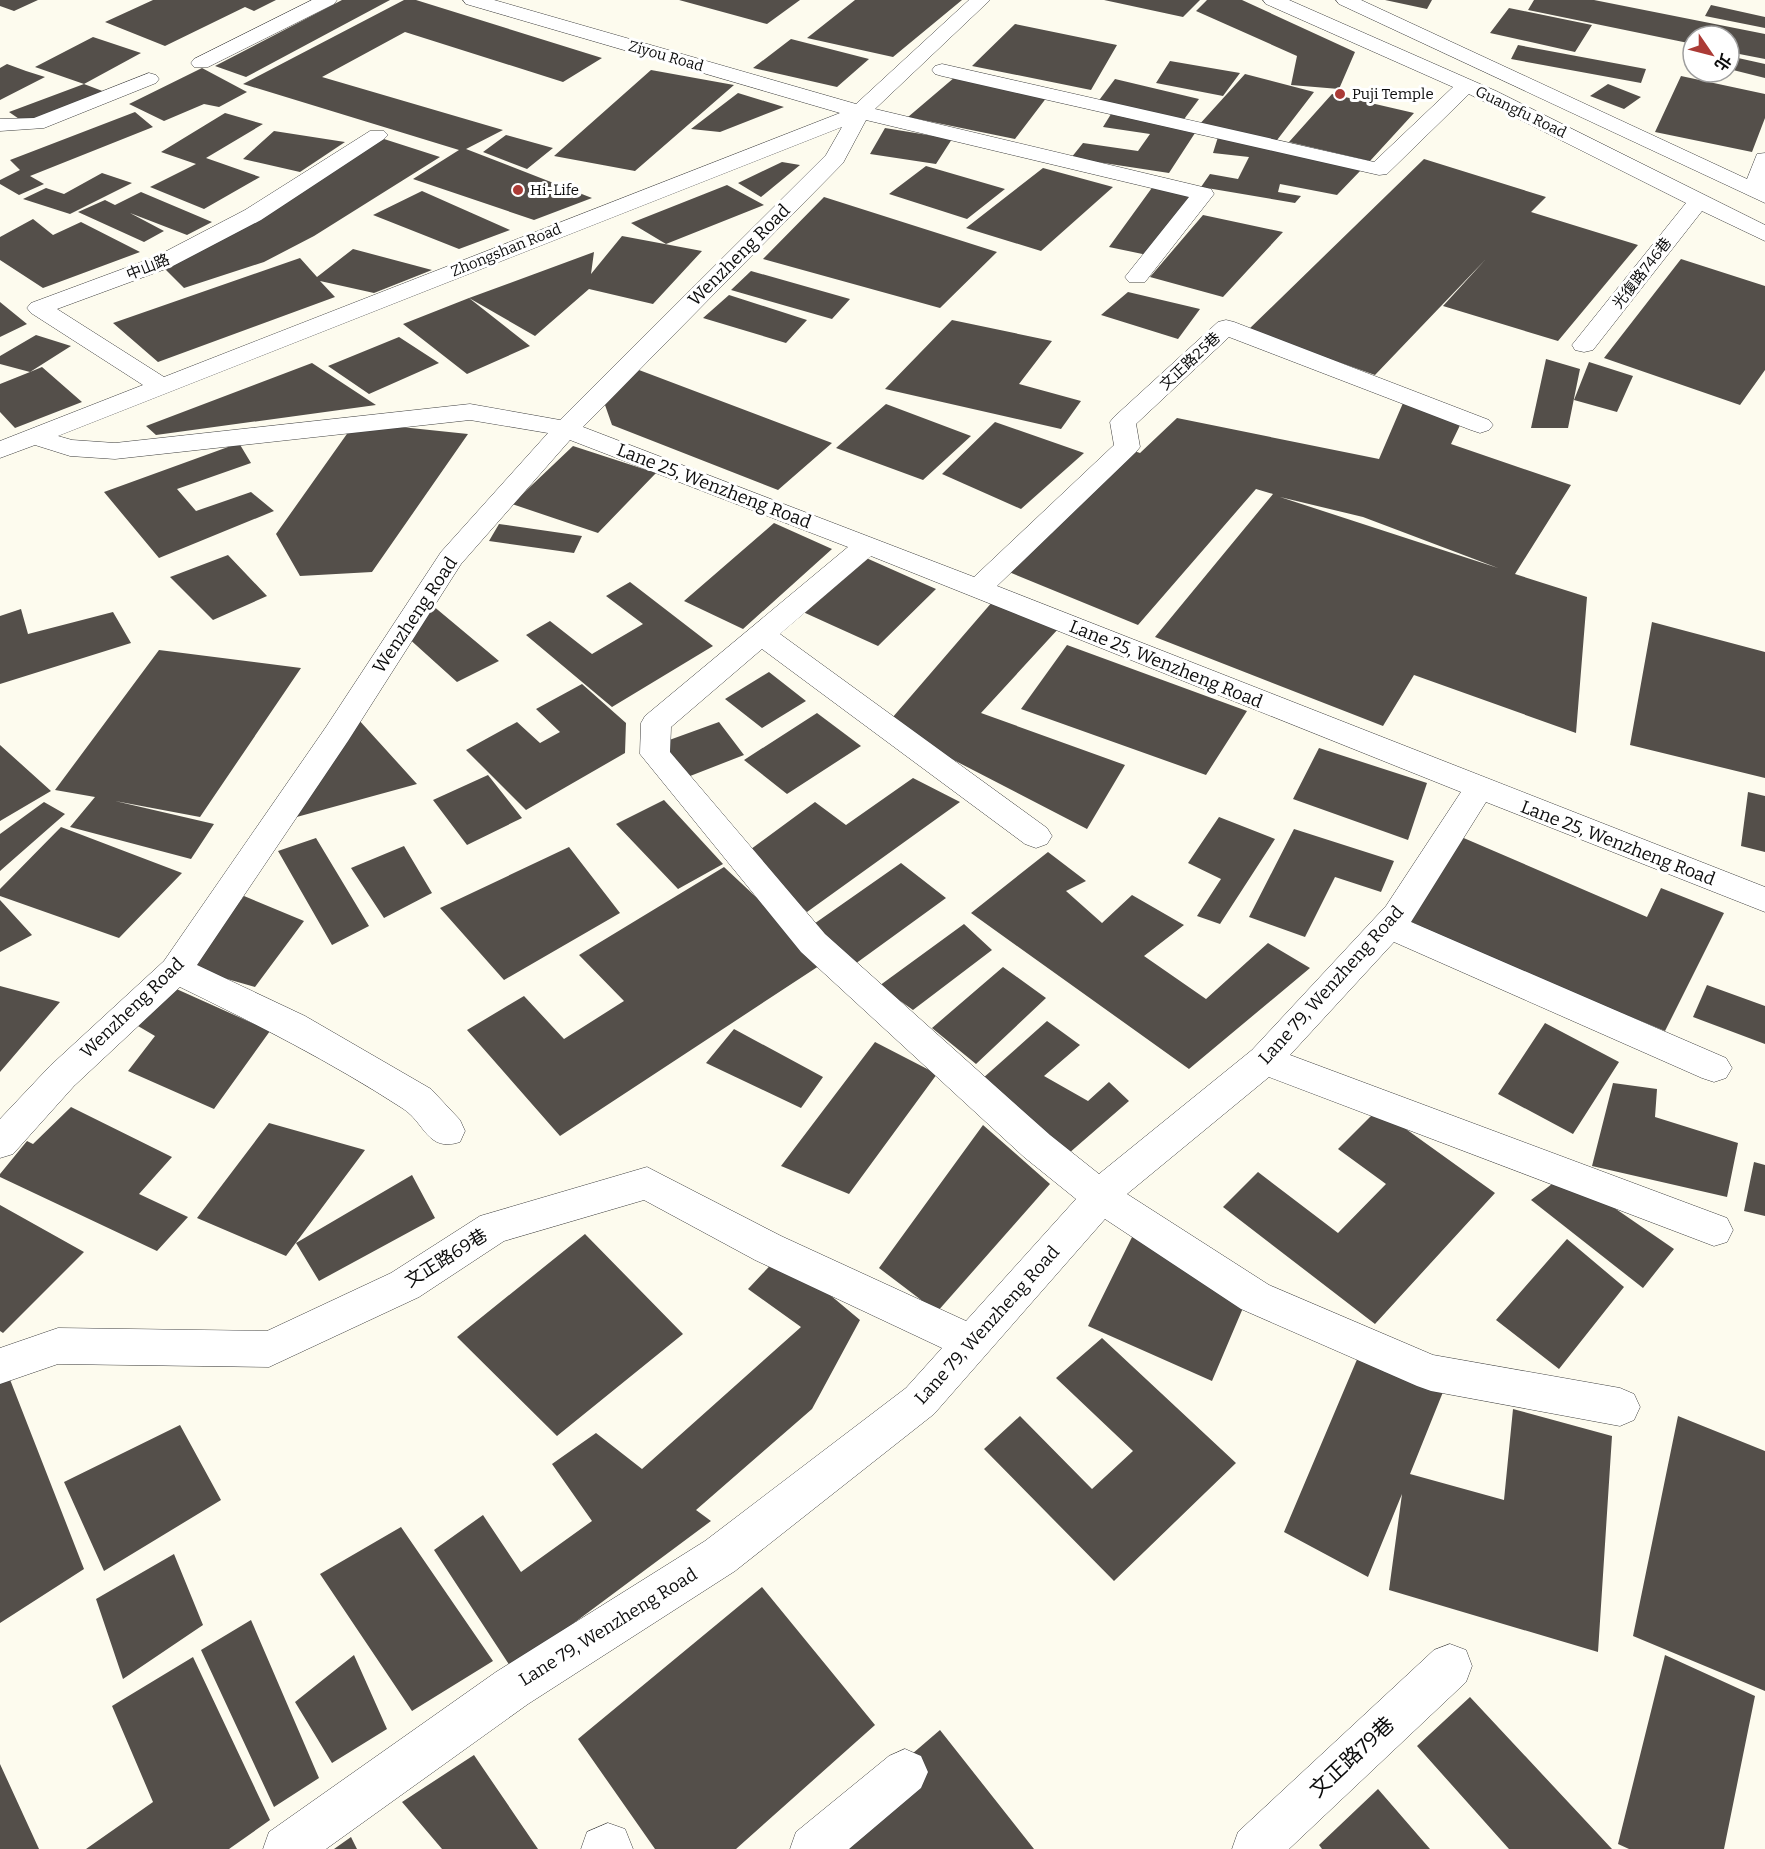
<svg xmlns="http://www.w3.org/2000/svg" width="1765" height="1849" viewBox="0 0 1765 1849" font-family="Bitter,'Noto Sans TC',serif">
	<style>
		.building { fill: #544f4a; fill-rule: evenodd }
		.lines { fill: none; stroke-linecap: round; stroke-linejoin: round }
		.minor-casing { stroke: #3f3f3f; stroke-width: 1 }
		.minor { fill: #fff; fill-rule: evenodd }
		.poi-dot { fill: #ab3b36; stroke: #fff; stroke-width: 2 }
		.labels { text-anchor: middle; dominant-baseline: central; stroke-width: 6; stroke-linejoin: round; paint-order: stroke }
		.far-street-label { font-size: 15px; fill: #0c0c0c; stroke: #fff }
		.far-poi-label { font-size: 15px; fill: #0c0c0c; stroke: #fff; text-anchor: start }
		.street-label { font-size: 18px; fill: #0c0c0c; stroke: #fff }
		.near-street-label { font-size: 21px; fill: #0c0c0c; stroke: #fff }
	</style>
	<rect width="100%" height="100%" fill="#fdfbee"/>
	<!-- building -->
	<path class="building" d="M0,0H38L14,11L0,6Z
		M153,0H276L254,11L245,7L165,46L105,22Z
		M342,0H390L246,77L215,66Z
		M404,0H416L602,58L563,82L405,32L322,77L503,130L466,149L592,198L534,220L413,179L459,150L243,84Z
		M679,0H800L767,24Z
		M855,0H962L893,57L807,38Z
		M1104,0H1200L1183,17Z
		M1207,0H1242L1355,52L1339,89L1291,85L1297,56L1196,11Z
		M1385,0H1432L1427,9Z
		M1534,0H1594L1765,34V59L1729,52V36H1693V44L1528,10Z
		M1711,5L1765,17V28L1705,16Z
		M1509,8L1592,25L1575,52L1490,33Z
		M1015,24L1117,45L1091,90L972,66Z
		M93,37L141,53L84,84L35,67Z
		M791,39L869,59L837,87L753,68Z
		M1518,45L1646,69L1641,83L1511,59Z
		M1729,56L1765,64V78L1729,69Z
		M1170,61L1240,73L1223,96L1156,83Z
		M7,64L26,71L45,77L0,100V68Z
		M202,68L247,92L219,107L204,104L164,121L129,104Z
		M651,70L734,85L635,171L554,156Z
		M1245,74L1314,92L1274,144L1198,126Z
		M1681,76L1765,94V118L1752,152L1655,132Z
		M955,77L1047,97L1015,139L908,117Z
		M1115,79L1199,99L1182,122L1097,103Z
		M84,84L105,92L25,123L9,112Z
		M1608,84L1641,97L1624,109L1590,96Z
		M738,93L784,107L720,132L691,129Z
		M1332,94L1414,113L1370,161L1289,142Z
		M135,112L153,127L30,176L44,184L19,195L0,184V180L20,170L10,160Z
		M225,113L263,124L206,158L260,177L204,209L150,187L196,164L161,152Z
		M1111,114L1195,133L1169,173L1071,158L1083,143L1138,151L1150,134L1103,127Z
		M885,128L952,139L936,164L870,154Z
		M274,131L345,142L300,172L243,159Z
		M506,135L553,148L527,169L483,152Z
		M1218,137L1362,169L1337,195L1280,184L1278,192L1301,196L1295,203L1201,187L1210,174L1238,179L1249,157L1213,153Z
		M384,139L440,157L314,236L264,262L184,288L162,266Z
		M1424,159L1546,197L1531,212L1638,245L1558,341L1443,306L1486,259L1375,375L1248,330Z
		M782,162L800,165L761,197L738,183Z
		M926,166L1005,189L967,219L889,194Z
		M1043,168L1113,187L1041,251L966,228Z
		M102,173L132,183L70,214L23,199L46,188L64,194Z
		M727,185L764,205L666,244L631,223Z
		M1154,185L1197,196L1152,256L1109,247Z
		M422,191L510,230L459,249L373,215Z
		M141,192L212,222L187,235L130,213L164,231L144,242L78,212L105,200L115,205Z
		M824,197L997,252L940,308L763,259Z
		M1203,215L1283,232L1223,297L1150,277Z
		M33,219L53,235L81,222L140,252L43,288L0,260V237Z
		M622,236L702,251L653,304L589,289L535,336L469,298L530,346L467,374L403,324L469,298L594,252L591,274Z
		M353,249L432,270L374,293L320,281L335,297L158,362L113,323L300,258L317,277Z
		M1681,259L1765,286V370L1740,405L1604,358Z
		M751,271L850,299L832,319L731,290Z
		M1128,292L1200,309L1178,339L1101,315Z
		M729,295L807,320L786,343L703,318Z
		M0,302L27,324L0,337Z
		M952,320L1052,341L1019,384L1081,401L1061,429L885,389Z
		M36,335L71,346L30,372L42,367L82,402L15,428L0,412V384L30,372L0,364V356Z
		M399,337L439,363L369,394L328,366Z
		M1546,359L1580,369L1568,428H1531Z
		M1589,362L1633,376L1617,412L1574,400Z
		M312,363L376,405L156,435L146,426Z
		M639,370L832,443L778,490L612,425L605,405Z
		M1406,396L1463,419L1451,444L1571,485L1515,574L1587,597L1576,733L1414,675L1383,726L1155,637L1273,494L1256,489L1138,625L1009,572L1134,451L1140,453L1177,418L1379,459ZM1280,497L1363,517L1498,568Z
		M886,404L971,436L923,480L836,448Z
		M995,422L1084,453L1021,509L942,474Z
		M401,427L468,434L372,572L300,576L276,534L349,431Z
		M239,443L251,463L177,489L196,511L251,492L274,511L159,558L104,492Z
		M573,446L656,473L598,533L512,504Z
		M774,523L832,549L743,629L684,601Z
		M499,524L582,536L574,553L489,541Z
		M228,555L267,596L213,620L170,577Z
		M864,557L936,589L878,646L803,612Z
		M630,582L713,646L612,707L526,635L550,621L592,654L643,624L606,596Z
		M993,601L1059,628L981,713L1125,765L1087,829L886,725Z
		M432,605L499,661L457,682L406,636Z
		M21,609L28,634L113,612L131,643L0,684V616Z
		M1652,622L1765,652V778L1630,745Z
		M1067,645L1247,711L1206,775L1021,709Z
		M159,650L301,668L200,817L115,801L214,824L191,859L70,827L95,797L55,790Z
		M769,672L806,701L762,728L725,699Z
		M582,684L626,723L625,753L526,810L466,750L517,722L540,743L560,732L536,709Z
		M817,713L861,746L787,794L744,760Z
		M358,719L417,784L293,818Z
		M719,722L744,755L685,778L661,743Z
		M0,745L51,791L0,821Z
		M1319,748L1427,783L1408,840L1293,799Z
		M488,775L522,818L467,845L433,800Z
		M913,778L960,802L807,912L747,852L815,802L846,825Z
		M1748,792L1765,796V852L1741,846Z
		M664,800L723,864L678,889L616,824Z
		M44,802L65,814L0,871V834Z
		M1219,817L1275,839L1220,924L1197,916L1221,879L1188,863Z
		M61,827L182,873L119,938L0,896V889Z
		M1294,829L1394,861L1381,892L1335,877L1305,937L1249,917Z
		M1459,836L1647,917L1661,888L1724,913L1665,1031L1505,965L1405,919Z
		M316,838L369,926L332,945L278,851Z
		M404,846L432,893L384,918L351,868Z
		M569,847L620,913L504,980L440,908Z
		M1048,852L1086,881L1066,891L1102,923L1132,895L1184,925L1144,956L1206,999L1268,943L1310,968L1189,1069L971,913Z
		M901,863L946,898L855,964L811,926Z
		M724,867L825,962L560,1136L467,1030L524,996L564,1039L624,1001L579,955Z
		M244,896L304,921L255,987L189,968Z
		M0,900L32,935L0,952Z
		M964,924L992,950L913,1010L879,986Z
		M1003,967L1046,998L976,1064L932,1028Z
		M1707,985L1765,1006V1044L1693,1017Z
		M0,986L60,1002L0,1072Z
		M172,987L270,1031L214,1109L128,1071L155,1036L138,1026Z
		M1047,1021L1080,1045L1044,1076L1088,1101L1109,1082L1129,1101L1068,1154L982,1079Z
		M1545,1023L1619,1062L1573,1134L1498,1094Z
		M734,1029L823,1077L801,1108L706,1063Z
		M875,1042L937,1074L849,1194L781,1166Z
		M1613,1083L1657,1089L1655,1117L1738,1143L1727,1197L1592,1166Z
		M71,1107L172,1157L139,1194L188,1217L157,1251L0,1177V1174L27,1141L33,1144Z
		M1378,1109L1495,1193L1375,1324L1223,1207L1258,1172L1338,1233L1386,1184L1338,1149Z
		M269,1123L365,1150L286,1256L197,1218Z
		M983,1125L1050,1184L937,1312L879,1268Z
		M1754,1162L1765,1165V1216L1744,1211Z
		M1565,1174L1674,1249L1643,1288L1531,1200Z
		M412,1175L435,1218L319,1281L296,1243Z
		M0,1205L84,1252L3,1333L0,1331Z
		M1135,1231L1254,1282L1212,1381L1088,1326Z
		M585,1234L683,1334L557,1436L457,1337Z
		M1567,1239L1624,1287L1559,1369L1496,1320Z
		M781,1254L860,1320L812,1409L696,1510L711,1521L512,1669L434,1550L483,1515L521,1572L592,1521L552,1464L596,1433L642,1469L801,1327L748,1289Z
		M1102,1338L1236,1463L1114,1581L984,1449L1020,1416L1092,1489L1133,1451L1056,1378Z
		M1361,1350L1445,1387L1410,1474L1504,1500L1513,1409L1612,1436L1598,1652L1389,1590L1402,1494L1368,1577L1284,1532Z
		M9,1377L84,1569L0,1623V1381Z
		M1678,1416L1765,1451V1691L1633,1636Z
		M180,1425L221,1500L104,1571L64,1482Z
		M401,1527L493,1661L412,1711L320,1574Z
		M174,1554L203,1625L123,1679L96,1599Z
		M762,1587L875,1725L736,1849H655L578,1739Z
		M251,1620L319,1778L274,1807L201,1650Z
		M354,1655L387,1729L332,1763L295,1702Z
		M1665,1655L1755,1696L1724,1849H1629L1618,1844Z
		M193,1657L270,1820L229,1849H86L153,1802L112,1706Z
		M1470,1697L1612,1849H1509L1417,1746Z
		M940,1730L1034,1849H804L856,1802Z
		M474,1755L538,1849H442L402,1802Z
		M0,1764L39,1849H0Z
		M1378,1789L1430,1849H1322L1319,1845Z
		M351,1837L357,1849H334Z"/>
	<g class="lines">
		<!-- minor casing -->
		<g class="minor-casing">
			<path id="minor" d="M312,0H337L334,4L208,67H194L191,63L194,59Z
				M463,0H494L856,104L969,0H990L875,109L1211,189L1214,194L1145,282H1129L1125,277L1189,197L866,120L843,163L583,427L974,577L1114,445L1110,422L1114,417L1218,322L1226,320L1234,322L1489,420L1493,425L1489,430L1480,433L1471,430L1229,337L1136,424L1140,447L1136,452L997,586L1765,887V912L1486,802L1411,922L1726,1058L1732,1068L1726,1078L1714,1082L1702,1078L1394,942L1290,1055L1727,1218L1733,1230L1727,1242L1714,1246L1269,1077L1127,1194L1269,1285L1433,1355L1620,1388L1634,1394L1640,1407L1634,1420L1620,1426L1431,1391L1417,1386L1241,1309L1105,1219L934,1414L735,1571L528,1704L326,1849H263L269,1832L496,1672L705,1541L906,1388L942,1348L755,1260L644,1200L504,1241L419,1297L269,1367L58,1364L0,1384V1348L58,1328L267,1331L391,1273L480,1216L647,1167L781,1236L966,1321L1076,1199L1024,1157L801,952L640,754L641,723L645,716L848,547L570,440L461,564L348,741L197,965L305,1016L431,1089L460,1120L465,1131L460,1142C427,1153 425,1122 402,1108C331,1062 256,1024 180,987L74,1086L13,1154L0,1158V1119L50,1066L164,961L326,727L441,552L548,433L470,420L115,459L70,456L35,445L0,458V441L143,385L31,313L27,308L31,303L155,257L245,210L370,131H384L388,135L384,139L261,220L171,267L57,309L164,377L840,113L466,4ZM842,127L826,155L560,420L470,404L115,443L72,440L58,436ZM871,556L1461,792L1386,906L1252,1050L1099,1174L1050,1135L825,934L670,752L671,727L762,649L1025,844L1036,848L1047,844L1052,836L1047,828L780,634Z
				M1263,0H1289L1496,91L1765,225V241L1702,211L1593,350L1584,352L1575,350L1572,345L1686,203L1469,94L1387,174L1379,175L942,76L935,74L932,70L935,66L942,64L1374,162L1453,87L1266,4Z
				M1336,0H1361L1747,179L1757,154L1765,153V203L1339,4Z
				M149,73L156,75L159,79L156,83L44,128L0,131V119L34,118Z
				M1450,1644L1466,1650L1472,1666L1466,1682L1289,1849H1232L1238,1832L1434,1650Z
				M905,1749L921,1756L928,1772L921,1788L849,1849H790L796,1832L889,1756Z
				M608,1823L625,1829L633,1849H581L587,1832Z"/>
		</g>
		<!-- minor -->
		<use href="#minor" class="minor"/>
	</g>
	<!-- markers -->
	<g class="poi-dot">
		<circle cx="1340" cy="94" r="6"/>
		<circle cx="518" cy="190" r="6"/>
	</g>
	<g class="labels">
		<!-- far-street labels -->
		<g class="far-street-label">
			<text transform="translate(666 56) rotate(16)">Ziyou Road</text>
			<text transform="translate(1521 112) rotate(26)">Guangfu Road</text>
			<text transform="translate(506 250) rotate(-22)">Zhongshan Road</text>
			<text transform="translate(148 267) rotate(-22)">中山路</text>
			<text transform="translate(1642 273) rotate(-52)">光復路746巷</text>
			<text transform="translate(1190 361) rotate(-43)">文正路25巷</text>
		</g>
		<!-- far-poi labels -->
		<g class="far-poi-label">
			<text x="1352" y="94">Puji Temple</text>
			<text x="530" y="190">Hi-Life</text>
		</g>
		<!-- street labels -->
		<g class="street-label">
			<text transform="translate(739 255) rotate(-45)">Wenzheng Road</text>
			<text transform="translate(714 486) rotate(21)">Lane 25, Wenzheng Road</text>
			<text transform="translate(415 615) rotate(-56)">Wenzheng Road</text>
			<text transform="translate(1166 664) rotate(22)">Lane 25, Wenzheng Road</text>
			<text transform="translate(1618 843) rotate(21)">Lane 25, Wenzheng Road</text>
			<text transform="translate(1331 985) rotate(-48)">Lane 79, Wenzheng Road</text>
			<text transform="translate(132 1008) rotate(-44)">Wenzheng Road</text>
			<text transform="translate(446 1258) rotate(-32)">文正路69巷</text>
			<text transform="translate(987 1325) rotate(-48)">Lane 79, Wenzheng Road</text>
			<text transform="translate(608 1627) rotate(-32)">Lane 79, Wenzheng Road</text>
		</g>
		<!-- near-street labels -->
		<g class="near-street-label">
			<text transform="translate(1352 1757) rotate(-43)">文正路79巷</text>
		</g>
	</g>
	<!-- north arrow -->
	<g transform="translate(1711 54) rotate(125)"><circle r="28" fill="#ffffff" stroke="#9e9e9e" stroke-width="1.5"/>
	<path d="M0-4.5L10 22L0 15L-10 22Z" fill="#ab3b36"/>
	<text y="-9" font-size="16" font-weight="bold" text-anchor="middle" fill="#0c0c0c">北</text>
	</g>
</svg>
